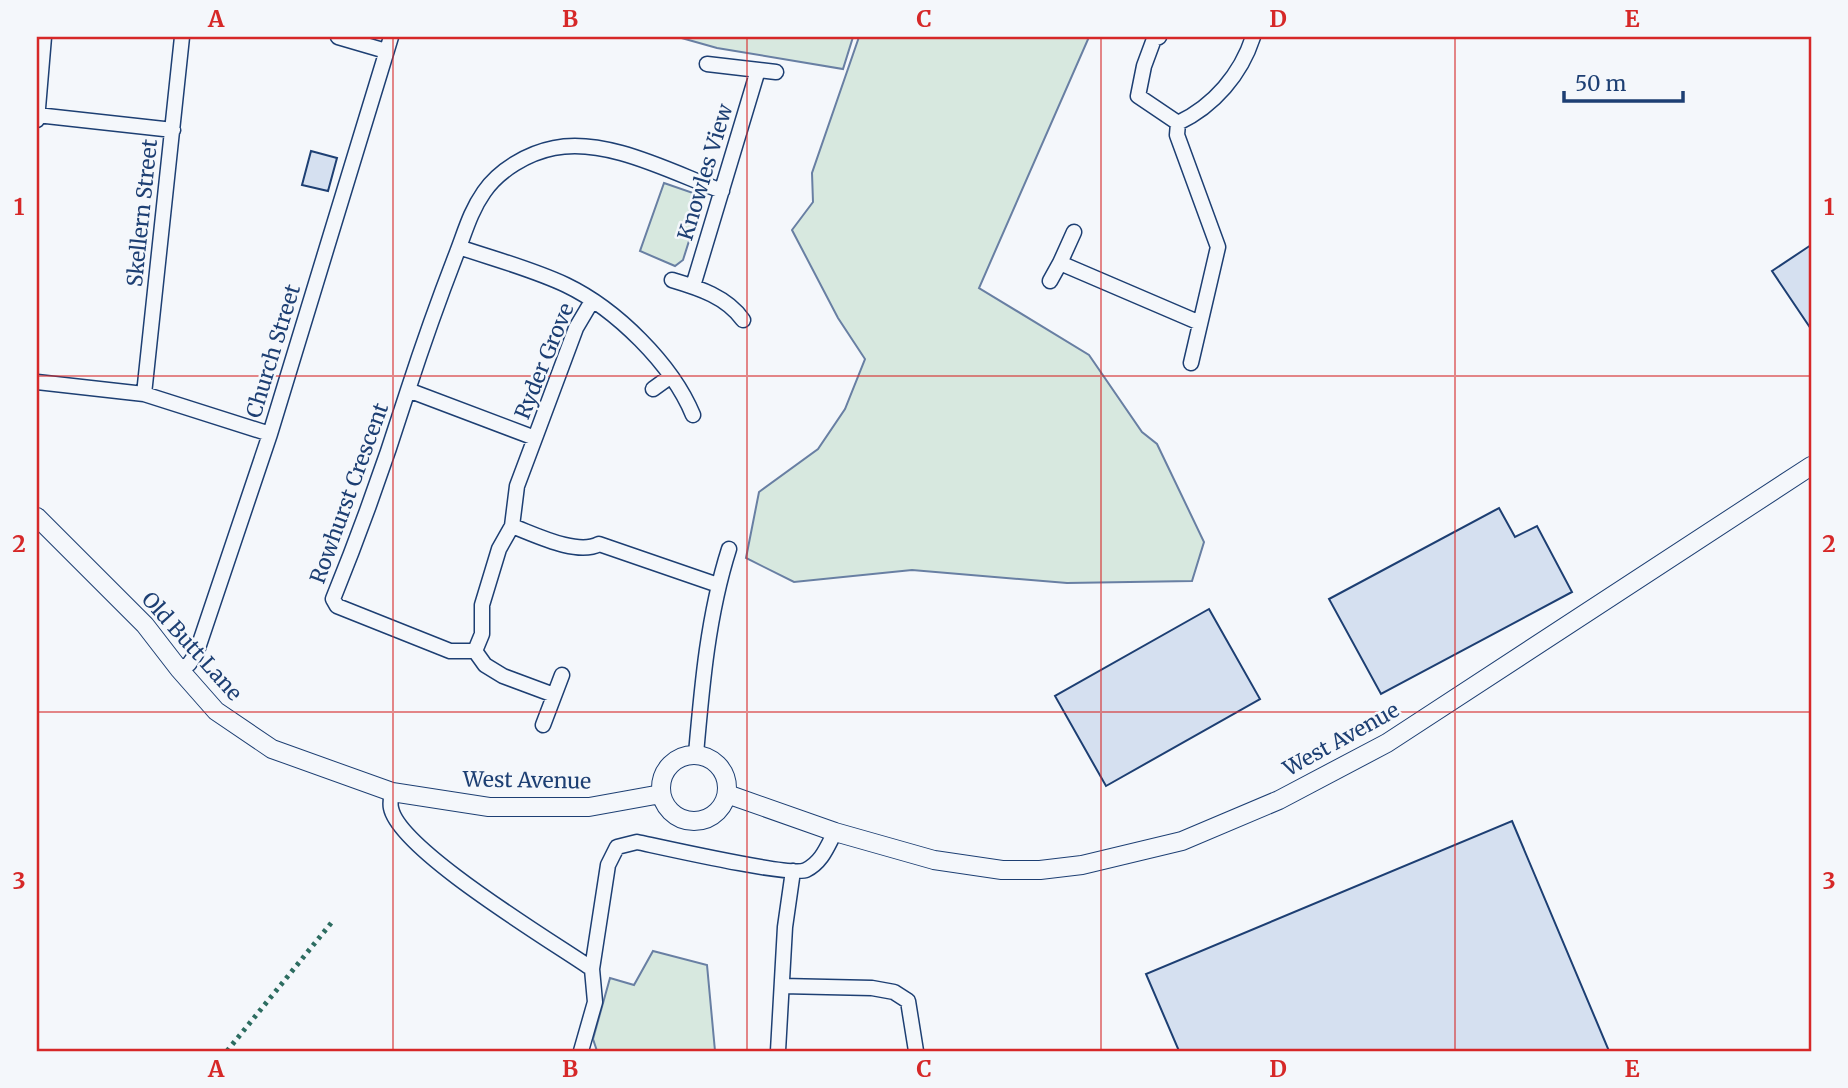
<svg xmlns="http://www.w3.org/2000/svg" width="1848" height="1088" viewBox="0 0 1848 1088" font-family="Merriweather,serif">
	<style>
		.green { fill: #d7e8df; stroke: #687fa3; stroke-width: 2 }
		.building { fill: #d5e0f0; stroke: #1d3f73; stroke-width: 2 }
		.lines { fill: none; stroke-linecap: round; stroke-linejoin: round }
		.minor-casing { stroke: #1d3f73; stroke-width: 17 }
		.tertiary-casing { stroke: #1d3f73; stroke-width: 20 }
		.minor { stroke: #f4f7fb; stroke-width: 14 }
		.tertiary { stroke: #f4f7fb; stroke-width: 18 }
		.hedge { stroke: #2c6c60; stroke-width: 5; stroke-dasharray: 3.5 5; stroke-linecap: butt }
		.grid { fill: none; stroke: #d62828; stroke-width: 2; stroke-opacity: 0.55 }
		.labels { text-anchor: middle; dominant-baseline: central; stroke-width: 5; stroke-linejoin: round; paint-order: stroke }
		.street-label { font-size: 21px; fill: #1d3f73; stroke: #f4f7fb }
		.neatline { fill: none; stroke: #d62828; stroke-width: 2.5 }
		.grid-label { font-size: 23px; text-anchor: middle; font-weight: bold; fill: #d62828 }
	</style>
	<rect width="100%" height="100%" fill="#f4f7fb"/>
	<!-- green -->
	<path class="green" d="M678,37H853L843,69L717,48Z
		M859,37H1089L979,288L1089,355L1142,432L1157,444L1204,542L1192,581L1067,583L912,570L794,582L746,558L759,492L818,449L845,409L865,359L838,318L792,230L813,202L812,173Z
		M664,183L696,194L701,203L683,260L675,266L640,251Z
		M653,951L707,965L715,1051H597L593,1039L610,978L634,985Z"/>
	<!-- building -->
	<path class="building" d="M311,151L337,158L328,191L302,185Z
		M1811,245V329L1772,271Z
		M1499,508L1515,537L1537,526L1572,592L1381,694L1329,599Z
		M1209,609L1260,699L1106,786L1055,696Z
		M1512,821L1609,1051H1179L1146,974Z"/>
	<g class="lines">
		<!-- minor casing -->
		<g class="minor-casing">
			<path id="minor" d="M338,37L386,51
				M1159,37L1154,39L1144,66L1138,96L1178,123
				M707,64L776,72
				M37,115L173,130
				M37,120L44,37
				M1074,232L1060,263L1200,323
				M459,247C494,259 532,269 566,285C616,309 672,364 693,415
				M672,280C699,288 727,297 743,320
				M1050,281L1060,263
				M693,286L758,70
				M1191,363L1218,247L1177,135L1178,123C1214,106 1241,74 1253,37
				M37,382L144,394L270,434
				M653,389L671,376
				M408,390L535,438L517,486L512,526L499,549L482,605V634L475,651
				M144,394L182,37
				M535,438L576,328L592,301
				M512,526C534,534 577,556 599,544L718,585
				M475,651H450L337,606L333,599C361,530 386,460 408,390C423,344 439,299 456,255C465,232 470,212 484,192C499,170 528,153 554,148C607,137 673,173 722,191
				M475,651L485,665L503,676L554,695
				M179,669L189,664L196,654L270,434L391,37
				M543,725L562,675
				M696,754C702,685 708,615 729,549
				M392,792C391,797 390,804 391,808C399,850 553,942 592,969
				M782,986L872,988L894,992L908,1001L916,1051
				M581,1051L595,1002L592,969L608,865L617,847L637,842C661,847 792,877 806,870C822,862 827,847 835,832
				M778,1051L785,927L793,871"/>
		</g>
		<!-- tertiary casing -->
		<g class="tertiary-casing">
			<path id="tertiary" d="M37,517L145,625L179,669L216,711L272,749L392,792L489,807H589L661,794
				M661 788a33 33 0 1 1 66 0a33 33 0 1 1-66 0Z
				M727,794L835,832L934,860L1002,870H1040L1082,865L1182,841L1279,800L1387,743L1811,466"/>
		</g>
		<!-- minor -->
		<use href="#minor" class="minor"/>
		<!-- tertiary -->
		<use href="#tertiary" class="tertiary"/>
		<!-- hedge -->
		<path class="hedge" d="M227,1051L332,922"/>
	</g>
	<!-- grid -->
	<path class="grid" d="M393,37V1051M747,37V1051M1101,37V1051M1455,37V1051M37,376H1811M37,712H1811"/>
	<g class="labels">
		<!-- street labels -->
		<g class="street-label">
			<text transform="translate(705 172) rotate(-73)">Knowles View</text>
			<text transform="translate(142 213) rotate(-84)">Skellern Street</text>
			<text transform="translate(273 351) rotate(-73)">Church Street</text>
			<text transform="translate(544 361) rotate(-68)">Ryder Grove</text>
			<text transform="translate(349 493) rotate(-70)">Rowhurst Crescent</text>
			<text transform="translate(192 646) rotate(48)">Old Butt Lane</text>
			<text transform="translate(1341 739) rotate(-29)">West Avenue</text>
			<text transform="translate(527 780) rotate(1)">West Avenue</text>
		</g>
	</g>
	<!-- border -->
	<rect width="1848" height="1088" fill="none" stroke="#f4f7fb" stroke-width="77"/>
	<!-- scale -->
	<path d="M1564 91v10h119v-10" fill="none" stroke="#1d3f73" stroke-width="3.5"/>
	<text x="1575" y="91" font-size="21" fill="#1d3f73" stroke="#f4f7fb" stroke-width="5" paint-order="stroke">50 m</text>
	<rect x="38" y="38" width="1772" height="1012" class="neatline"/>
	<g class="grid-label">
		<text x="216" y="27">A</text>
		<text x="570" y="27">B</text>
		<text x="924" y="27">C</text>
		<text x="1278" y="27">D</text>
		<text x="1632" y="27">E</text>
		<text x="19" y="215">1</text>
		<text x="1829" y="215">1</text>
		<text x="19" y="552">2</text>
		<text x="1829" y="552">2</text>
		<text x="19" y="889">3</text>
		<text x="1829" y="889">3</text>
		<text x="216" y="1077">A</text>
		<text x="570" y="1077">B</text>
		<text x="924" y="1077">C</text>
		<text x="1278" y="1077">D</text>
		<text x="1632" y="1077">E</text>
	</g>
</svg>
